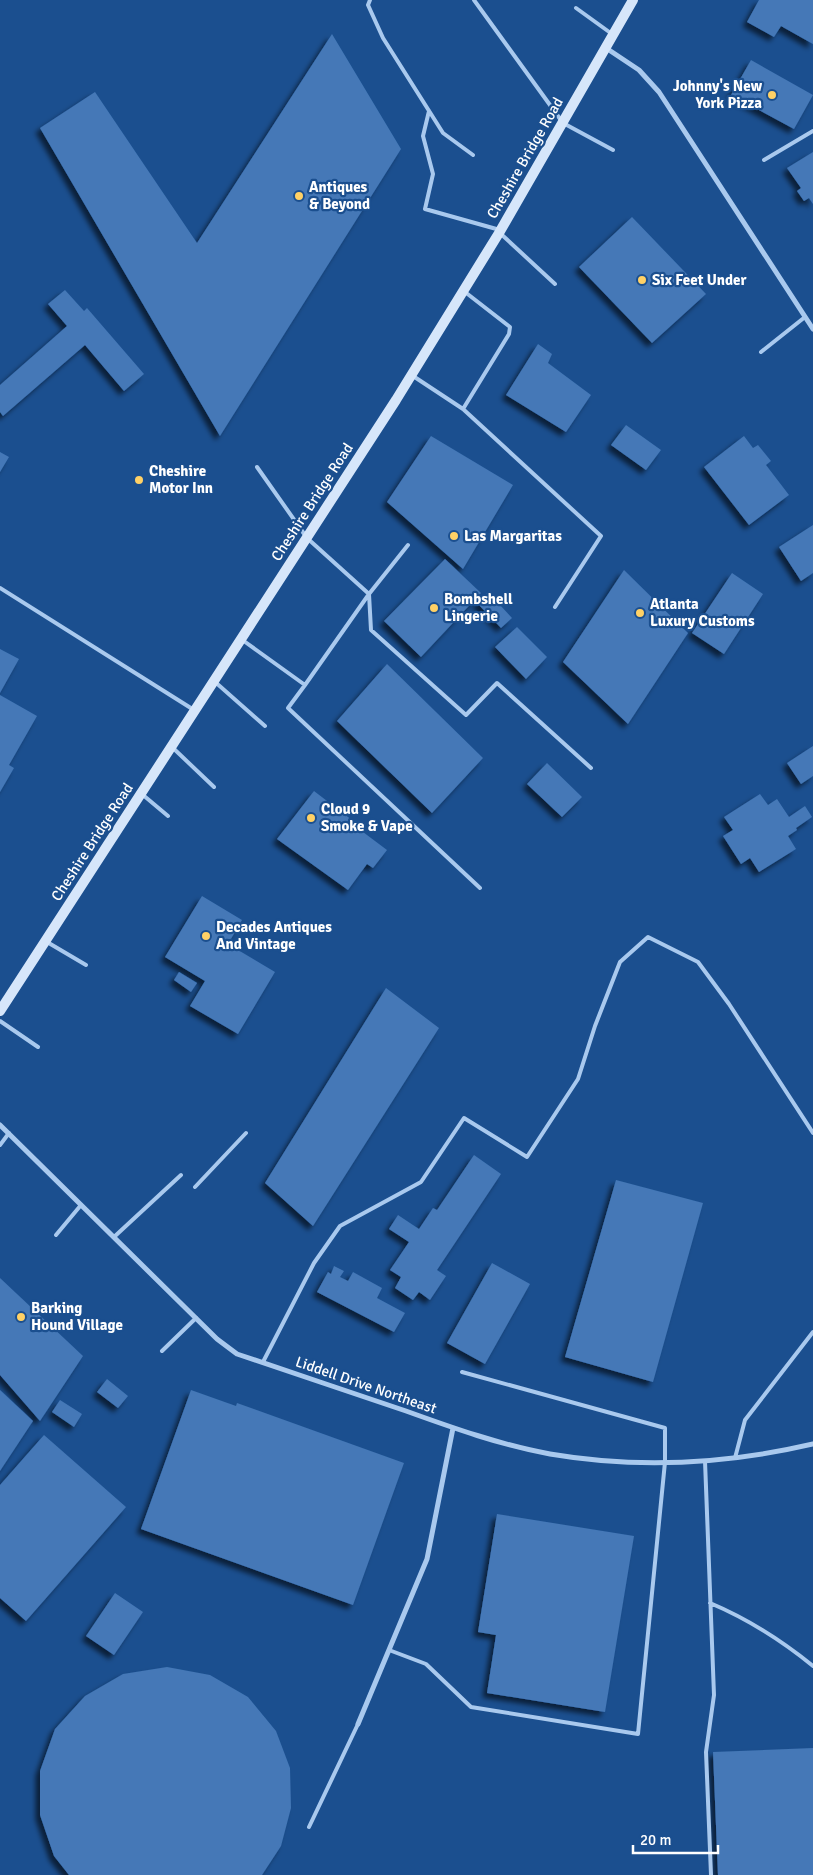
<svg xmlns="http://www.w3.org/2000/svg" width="813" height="1875" viewBox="0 0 813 1875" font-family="Signika,sans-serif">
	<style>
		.building { fill: #4478b7; filter: url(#shadow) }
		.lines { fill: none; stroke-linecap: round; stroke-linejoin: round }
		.service { stroke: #a9c9ee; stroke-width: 4 }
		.minor { stroke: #a9c9ee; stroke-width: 5 }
		.secondary { stroke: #d6e6fa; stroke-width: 10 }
		.poi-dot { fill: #ffd166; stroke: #1b4f8f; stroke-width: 2 }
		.labels { text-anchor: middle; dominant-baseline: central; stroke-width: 4.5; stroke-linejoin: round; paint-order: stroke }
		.poi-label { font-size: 15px; font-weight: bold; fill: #fff; stroke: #1b4f8f; text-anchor: start }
		.street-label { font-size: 15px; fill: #fff; stroke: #1b4f8f }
	</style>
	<defs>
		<filter id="shadow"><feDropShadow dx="-4.5" dy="4.5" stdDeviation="2.5" flood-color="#0009"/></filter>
	</defs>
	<rect width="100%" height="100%" fill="#1b4f8f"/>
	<!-- building -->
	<path class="building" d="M759,0H813V44L781,26L774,37L747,22Z
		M332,34L401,149L220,436L40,128L95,92L197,243Z
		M751,60L813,95L794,129L731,95Z
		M813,152V204L809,198L804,201L797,191L801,188L787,168Z
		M632,217L706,294L652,343L579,267Z
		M65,290L84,311L87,308L144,374L124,391L85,345L3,416L0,412V385L67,326L48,304Z
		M538,344L552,354L548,363L591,395L566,432L506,395Z
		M626,425L661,450L646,470L611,445Z
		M431,436L513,485L463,569L387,502Z
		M744,436L753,448L758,445L771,461L766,465L789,495L749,525L704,467Z
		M0,452L9,457L0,472Z
		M813,525V573L801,581L779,547Z
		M445,559L481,593L421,657L384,621Z
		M624,570L688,633L628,724L563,662Z
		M732,573L763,594L724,654L692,633Z
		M488,592L512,618L501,628L477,603Z
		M517,627L547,657L526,679L495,647Z
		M0,649L19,659L0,693Z
		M387,664L483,758L432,813L337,721Z
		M0,695L37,716L9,765L14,768L0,792Z
		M813,746V776L801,784L787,763Z
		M547,763L582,797L562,817L527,784Z
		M314,791L365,830L363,832L387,850L373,868L367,864L348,890L277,839Z
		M760,794L768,805L777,799L789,817L805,806L812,817L796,828L797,830L788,836L796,849L759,872L750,858L741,864L723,836L733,830L724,817Z
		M202,896L242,920L228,944L275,972L238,1034L190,1006L205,981L165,957Z
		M179,972L197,983L191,992L174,980Z
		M386,988L439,1028L313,1226L265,1183Z
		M474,1155L501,1174L437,1270L446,1276L430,1300L419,1292L413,1300L395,1288L401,1277L390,1270L409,1242L389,1229L398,1215L419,1229L433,1208L437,1210Z
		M616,1180L703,1203L653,1382L565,1357Z
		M492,1263L530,1284L485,1364L447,1343Z
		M334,1266L344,1271L340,1277L348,1281L353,1272L382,1288L377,1298L405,1313L394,1332L317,1292L328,1272L331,1274Z
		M0,1278L83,1356L40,1421L0,1375Z
		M107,1379L128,1396L118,1408L97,1392Z
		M0,1390L33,1421L0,1471Z
		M191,1390L236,1406L237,1403L404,1463L353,1605L141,1529Z
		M60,1400L82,1414L74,1427L52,1412Z
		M44,1435L126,1507L26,1621L0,1598V1485Z
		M497,1514L634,1536L605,1712L487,1693L496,1635L478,1632Z
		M115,1593L143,1612L114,1655L86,1636Z
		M167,1667L210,1675L248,1697L276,1731L290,1768L291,1808L281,1846L262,1875H69L54,1856L40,1815V1771L55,1729L85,1696L123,1674Z
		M813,1748V1875H718L713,1752Z"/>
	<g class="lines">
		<!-- service -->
		<path class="service" d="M370,0L368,5L383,38L443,133L473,155
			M474,0L563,123L613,150
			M576,8L612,34
			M429,111L423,136L433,174L425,209L500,230
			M764,160L813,131
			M501,234L555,284
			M465,292L510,327L509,334L463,409L601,536L555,607
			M761,352L805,317
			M413,376L463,409
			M257,467L307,538L369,594L371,630L466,715L497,683L591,768
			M0,588L194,710
			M241,639L305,685L369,594L408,545
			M214,681L265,726
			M305,685L288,708L480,888
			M173,748L214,787
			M143,795L168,816
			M47,942L86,965
			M0,1021L38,1047
			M0,1145L9,1133
			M195,1187L246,1133
			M56,1235L81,1205
			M114,1237L181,1175
			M162,1351L196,1318
			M263,1362L314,1263L340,1226L421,1182L464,1118L527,1157L578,1079L595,1026L620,962L648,937L698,962L729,1004L813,1133
			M735,1458L745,1420L813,1332
			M705,1461L714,1695L706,1752L711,1875
			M710,1603C748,1619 781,1640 813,1666
			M389,1650L426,1664L471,1707L638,1734L665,1462V1428L462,1372
			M309,1827L358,1724"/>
		<!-- minor -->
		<path class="minor" d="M606,48L639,70L659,92L813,329
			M0,1125L217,1339L237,1354C294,1373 349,1392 406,1411C453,1428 501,1445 550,1454C638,1469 727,1464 813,1444
			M358,1724L427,1559L453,1428"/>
		<!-- secondary -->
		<path class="secondary" d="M0,1011L396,400L499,233L633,0"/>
	</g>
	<!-- markers -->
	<g class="poi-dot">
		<circle cx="772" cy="95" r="5"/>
		<circle cx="299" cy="196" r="5"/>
		<circle cx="642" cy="280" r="5"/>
		<circle cx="139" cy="480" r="5"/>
		<circle cx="454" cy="536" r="5"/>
		<circle cx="434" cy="608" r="5"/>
		<circle cx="640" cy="613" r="5"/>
		<circle cx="311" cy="818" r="5"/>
		<circle cx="206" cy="936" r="5"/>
		<circle cx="21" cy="1317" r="5"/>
	</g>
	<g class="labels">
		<!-- poi labels -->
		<g class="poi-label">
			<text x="762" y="86" text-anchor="end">Johnny's New<tspan x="762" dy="17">York Pizza</tspan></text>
			<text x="309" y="187">Antiques<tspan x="309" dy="17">&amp; Beyond</tspan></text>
			<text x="652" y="280">Six Feet Under</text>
			<text x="149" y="471">Cheshire<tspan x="149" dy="17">Motor Inn</tspan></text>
			<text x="464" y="536">Las Margaritas</text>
			<text x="444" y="599">Bombshell<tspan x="444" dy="17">Lingerie</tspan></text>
			<text x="650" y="604">Atlanta<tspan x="650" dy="17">Luxury Customs</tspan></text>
			<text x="321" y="809">Cloud 9<tspan x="321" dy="17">Smoke &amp; Vape</tspan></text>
			<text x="216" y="927">Decades Antiques<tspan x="216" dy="17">And Vintage</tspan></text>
			<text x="31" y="1308">Barking<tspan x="31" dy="17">Hound Village</tspan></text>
		</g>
		<!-- street labels -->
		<g class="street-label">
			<text transform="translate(525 158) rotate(-60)">Cheshire Bridge Road</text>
			<text transform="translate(312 502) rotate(-57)">Cheshire Bridge Road</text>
			<text transform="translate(92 842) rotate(-57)">Cheshire Bridge Road</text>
			<text transform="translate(366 1385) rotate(19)">Liddell Drive Northeast</text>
		</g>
	</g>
	<!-- scale -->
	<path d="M633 1845v8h85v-8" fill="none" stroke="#ffffff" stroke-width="2.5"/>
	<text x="640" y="1845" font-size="15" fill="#ffffff" stroke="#1b4f8f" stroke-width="4" paint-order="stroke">20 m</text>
</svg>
